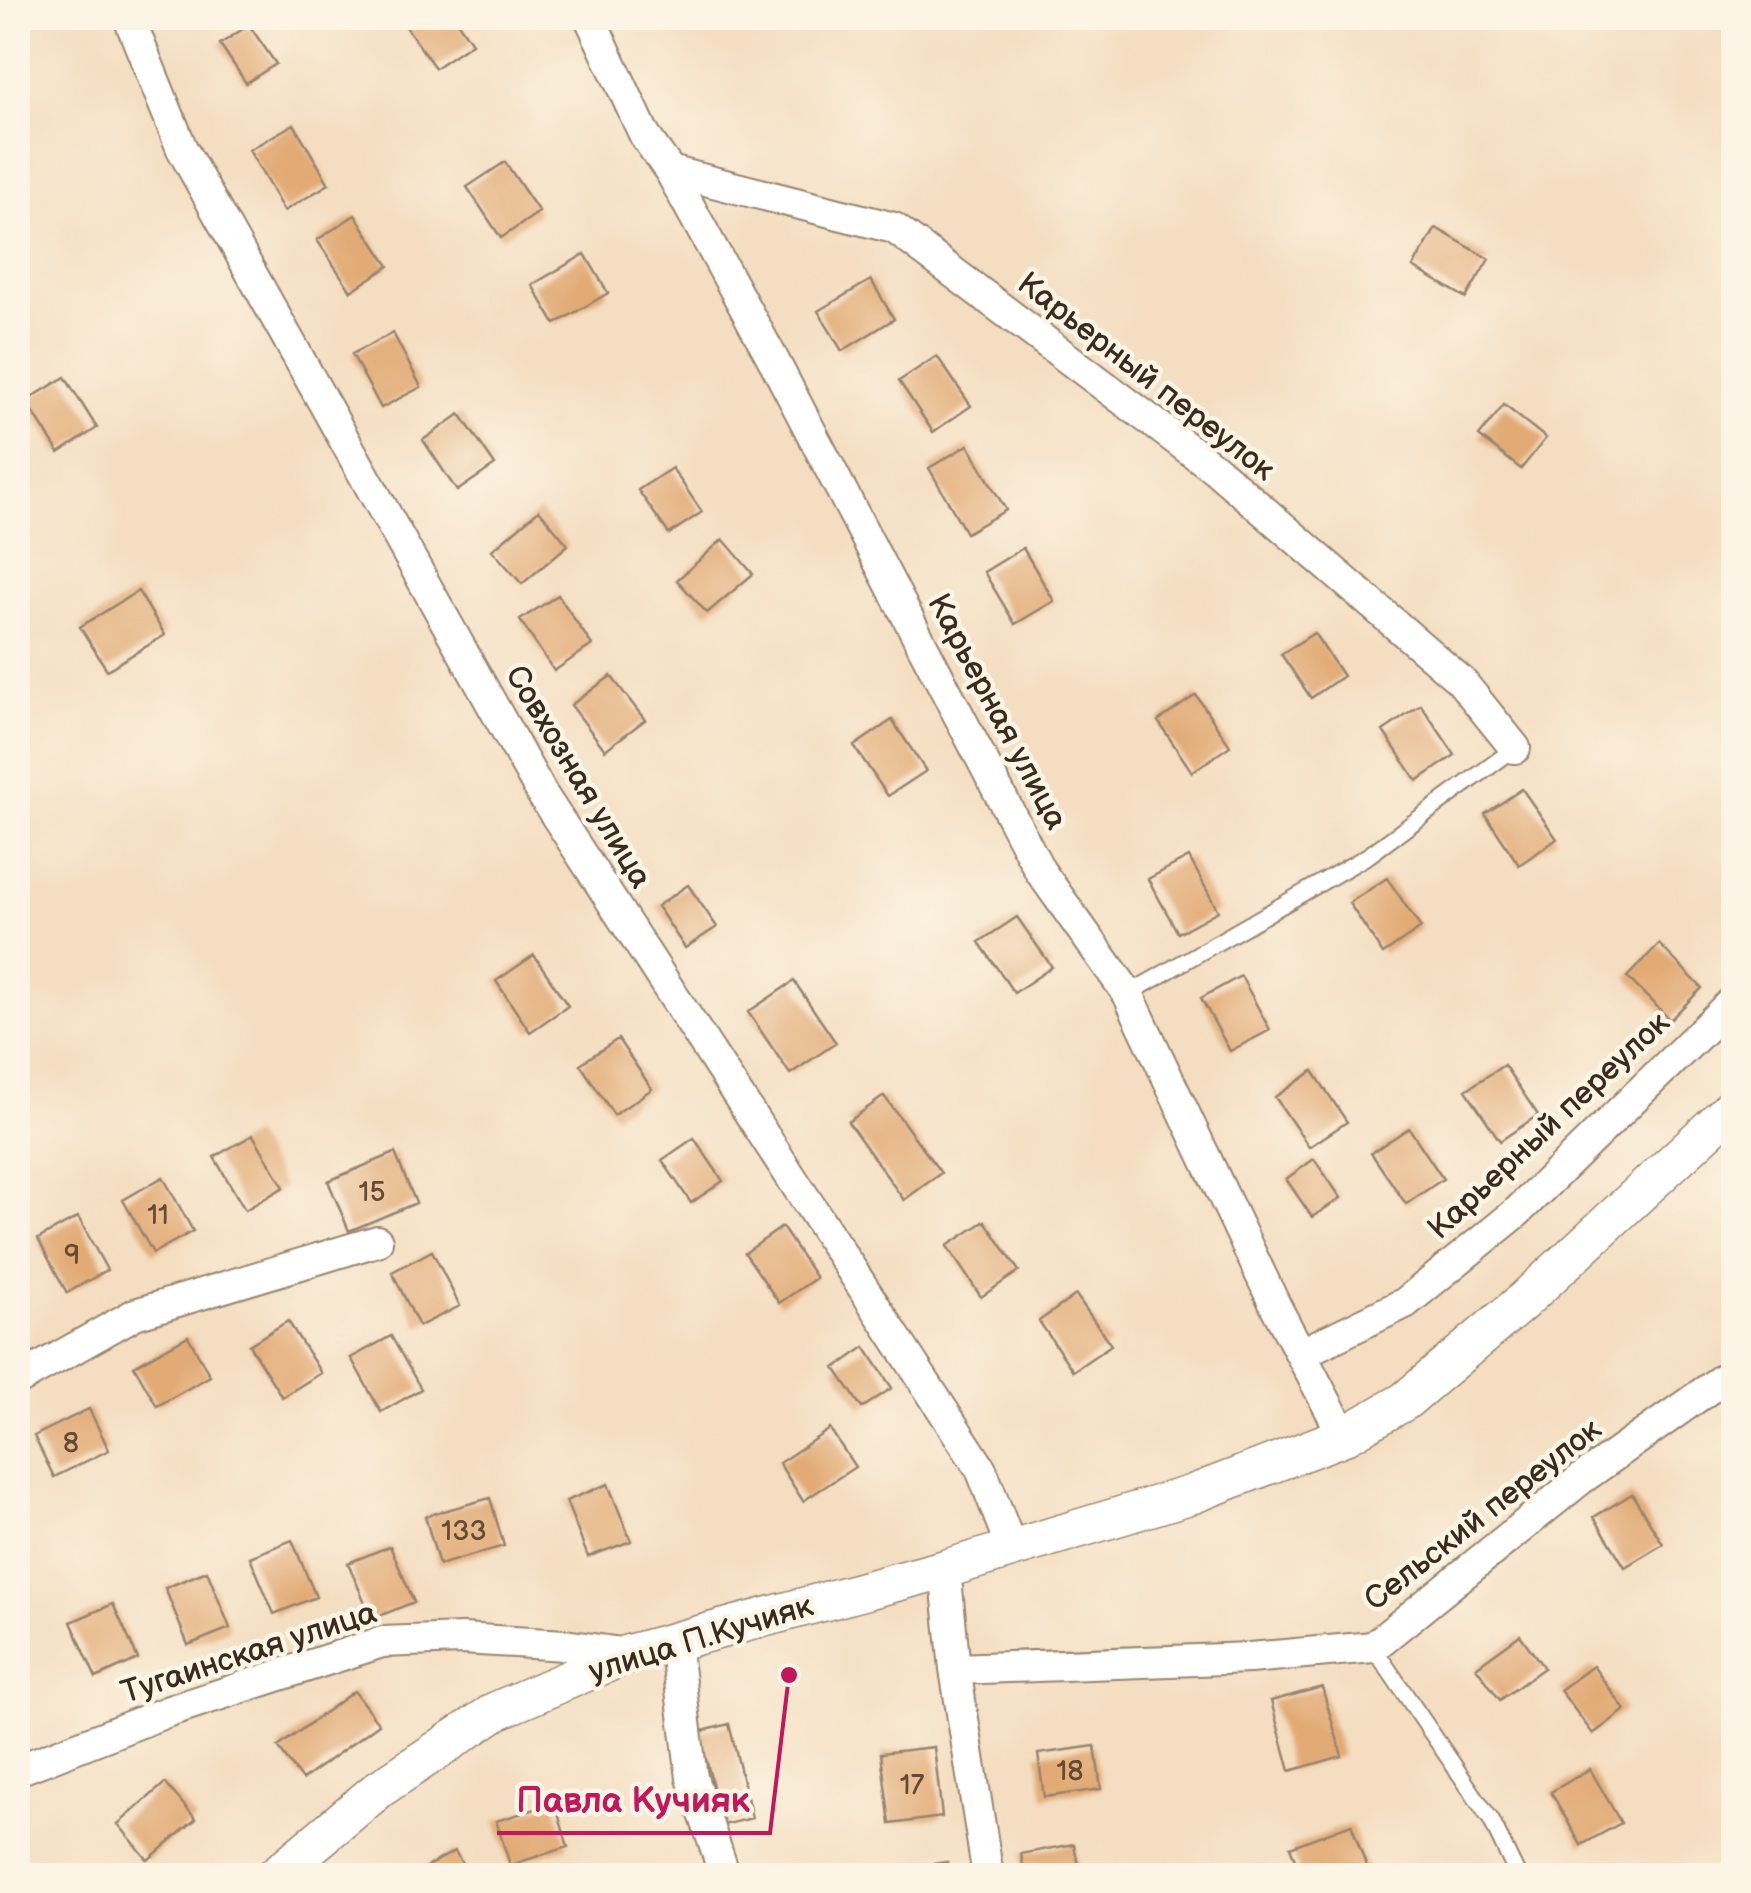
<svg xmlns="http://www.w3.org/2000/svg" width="1751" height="1893" viewBox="0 0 1751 1893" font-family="'Balsamiq Sans',sans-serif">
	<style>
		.building { fill: #e2ab76 }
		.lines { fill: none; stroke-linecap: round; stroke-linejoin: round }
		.service-casing { stroke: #98846f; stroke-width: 19 }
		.minor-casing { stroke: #98846f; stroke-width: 34 }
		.tertiary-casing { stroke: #98846f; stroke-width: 41 }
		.service { stroke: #fff; stroke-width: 15 }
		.minor { stroke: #fff; stroke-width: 30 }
		.tertiary { stroke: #fff; stroke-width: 38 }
		.labels { text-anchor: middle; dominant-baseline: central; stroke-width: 9; stroke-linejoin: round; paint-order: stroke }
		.number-label { font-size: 28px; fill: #654a34 }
		.street-label { font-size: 32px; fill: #3b2a1e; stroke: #fcf5e5 }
		.leader { fill: none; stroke: #c2185b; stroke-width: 4 }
		.callout-dot { fill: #c2185b; stroke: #fcf5e5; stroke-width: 4 }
		.callout-label { font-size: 35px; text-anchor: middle; font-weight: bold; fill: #c2185b; stroke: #fcf5e5; stroke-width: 9; stroke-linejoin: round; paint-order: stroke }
	</style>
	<rect width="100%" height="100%" fill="#fcf5e5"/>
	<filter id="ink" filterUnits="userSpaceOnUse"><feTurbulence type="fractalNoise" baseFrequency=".01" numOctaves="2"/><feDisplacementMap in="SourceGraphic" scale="20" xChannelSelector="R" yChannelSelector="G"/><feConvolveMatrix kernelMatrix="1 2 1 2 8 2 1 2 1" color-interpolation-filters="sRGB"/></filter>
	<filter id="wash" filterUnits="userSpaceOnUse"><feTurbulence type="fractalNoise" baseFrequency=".0048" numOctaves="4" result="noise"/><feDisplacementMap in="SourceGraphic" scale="40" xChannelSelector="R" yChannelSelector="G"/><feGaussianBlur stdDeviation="2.25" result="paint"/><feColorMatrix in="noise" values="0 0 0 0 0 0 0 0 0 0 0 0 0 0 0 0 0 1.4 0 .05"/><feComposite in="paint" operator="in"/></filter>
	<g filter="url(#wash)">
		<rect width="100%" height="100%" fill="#f4ddc0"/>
		<g id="blocks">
			<!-- building -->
			<path class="building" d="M400,18H455L472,43L435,68Z
				M249,25L276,64L246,83L220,44Z
				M294,124L329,184L284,211L249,150Z
				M505,162L539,212L501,238L467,187Z
				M355,215L389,266L351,291L317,240Z
				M1436,228L1489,259L1466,298L1413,267Z
				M585,254L608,293L555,324L532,285Z
				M871,280L894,319L842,351L818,311Z
				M393,333L421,387L381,408L352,354Z
				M937,356L971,406L933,432L899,381Z
				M65,377L97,428L59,453L26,401Z
				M1504,405L1546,438L1521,469L1479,436Z
				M460,414L495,465L457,491L423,440Z
				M968,445L1006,510L966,533L929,468Z
				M672,468L702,512L669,534L638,490Z
				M539,510L568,545L522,584L492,550Z
				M723,539L753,574L707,613L677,580Z
				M1023,548L1054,601L1015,624L984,572Z
				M138,591L165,635L107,670L80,627Z
				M558,595L592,645L554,671L520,620Z
				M1314,633L1343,676L1311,698L1281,654Z
				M611,676L645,720L605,750L571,705Z
				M1196,695L1230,746L1192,772L1158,721Z
				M1421,705L1455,755L1417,781L1383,731Z
				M892,720L926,771L888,796L854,746Z
				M1522,789L1557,839L1519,865L1485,814Z
				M1189,857L1218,911L1178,933L1148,879Z
				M1387,878L1421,928L1383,954L1349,903Z
				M688,885L717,927L685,948L657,906Z
				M1017,917L1052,967L1014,993L979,942Z
				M1659,944L1702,988L1670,1020L1627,977Z
				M534,955L568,1006L530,1032L496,981Z
				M1241,976L1270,1030L1230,1051L1201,998Z
				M794,981L836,1043L790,1074L748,1012Z
				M618,1039L652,1089L614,1115L580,1064Z
				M1504,1065L1538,1115L1500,1141L1466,1090Z
				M1313,1071L1347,1122L1309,1147L1275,1097Z
				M884,1096L941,1173L904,1200L848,1122Z
				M1409,1128L1443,1179L1406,1204L1371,1153Z
				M253,1135L284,1187L245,1210L214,1157Z
				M694,1138L723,1181L691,1203L662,1160Z
				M395,1153L416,1203L349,1231L328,1181Z
				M1314,1159L1341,1198L1312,1217L1286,1179Z
				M163,1177L193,1231L153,1253L123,1200Z
				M78,1217L107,1270L67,1293L38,1239Z
				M985,1221L1019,1271L981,1297L947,1246Z
				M782,1227L816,1278L779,1303L745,1253Z
				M432,1251L460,1306L419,1326L392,1272Z
				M1076,1295L1111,1345L1073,1371L1039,1321Z
				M288,1321L321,1373L282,1397L249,1345Z
				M188,1336L210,1376L157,1406L134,1366Z
				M391,1336L421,1389L381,1412L351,1358Z
				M865,1347L892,1388L862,1408L835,1368Z
				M89,1409L109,1450L54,1477L34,1436Z
				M830,1429L855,1467L803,1501L779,1463Z
				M608,1484L631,1541L588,1557L566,1501Z
				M1632,1494L1663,1544L1625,1567L1594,1517Z
				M490,1498L504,1546L439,1565L425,1516Z
				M292,1540L316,1597L274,1614L250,1557Z
				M390,1546L414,1602L372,1619L348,1563Z
				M207,1571L230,1628L188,1645L165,1588Z
				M113,1604L138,1659L96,1678L71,1622Z
				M1520,1635L1544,1668L1500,1700L1476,1667Z
				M1593,1666L1625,1710L1593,1734L1560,1690Z
				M18,1682L29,1710L18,1714Z
				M1322,1687L1342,1756L1290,1771L1271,1701Z
				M354,1691L379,1724L302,1780L278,1747Z
				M729,1724L752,1818L723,1825L699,1732Z
				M1095,1746L1101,1789L1044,1797L1038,1754Z
				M934,1747L942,1817L890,1824L881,1753Z
				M1590,1769L1621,1823L1581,1845L1551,1792Z
				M165,1783L196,1819L148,1860L118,1824Z
				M555,1803L568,1847L510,1865L496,1821Z
				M1351,1824L1370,1876H1301L1290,1847Z
				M1074,1844L1080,1876H1025L1021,1854Z
				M455,1851L469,1876H416L415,1873Z
				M947,1862L949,1876H900L899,1869Z"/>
		</g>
	</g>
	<g filter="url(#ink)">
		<use href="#blocks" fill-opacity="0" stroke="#98846f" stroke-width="2.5"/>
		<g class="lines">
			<!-- service casing -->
			<g class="service-casing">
				<path id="service" d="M1128,994L1369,855L1515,748
					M1373,1647L1491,1820L1518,1876"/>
			</g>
			<!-- minor casing -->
			<g class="minor-casing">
				<path id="minor" d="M129,18L182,149L542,794L981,1469L1011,1547
					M590,18L645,136L670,171L775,363L1040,871L1128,994L1276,1307L1344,1436
					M670,171L894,228L1214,468L1461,681L1515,748
					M1302,1353L1405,1303L1516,1213L1734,1000
					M18,1380L135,1314L377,1241
					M945,1569L955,1669L988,1876
					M675,1642L692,1778L725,1876
					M955,1669L1250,1658L1373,1647L1581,1479L1734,1371
					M18,1770L169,1711L382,1642L462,1639L565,1645L628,1654"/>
			</g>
			<!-- tertiary casing -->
			<g class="tertiary-casing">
				<path id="tertiary" d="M275,1876L379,1789L496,1711L628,1654L945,1569L1193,1494L1344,1436L1405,1401L1521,1303L1734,1106"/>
			</g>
			<!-- service -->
			<use href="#service" class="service"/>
			<!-- minor -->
			<use href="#minor" class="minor"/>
			<!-- tertiary -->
			<use href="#tertiary" class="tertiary"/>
		</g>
	</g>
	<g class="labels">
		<!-- number labels -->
		<g class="number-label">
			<text x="372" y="1192">15</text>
			<text x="158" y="1215">11</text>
			<text x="72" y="1255">9</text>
			<text x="71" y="1443">8</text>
			<text x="464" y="1531">133</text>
			<text x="1070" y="1771">18</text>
			<text x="912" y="1785">17</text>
		</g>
		<!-- street labels -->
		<g class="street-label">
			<text transform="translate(1146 377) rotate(38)">Карьерный переулок</text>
			<text transform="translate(997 712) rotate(62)">Карьерная улица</text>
			<text transform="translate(578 777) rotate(59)">Совхозная улица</text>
			<text transform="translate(1549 1126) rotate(-43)">Карьерный переулок</text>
			<text transform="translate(1483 1515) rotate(-38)">Сельский переулок</text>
			<text transform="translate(701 1639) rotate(-17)">улица П.Кучияк</text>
			<text transform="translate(249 1653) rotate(-18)">Тугаинская улица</text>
		</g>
	</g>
	<!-- callouts -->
	<path class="leader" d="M789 1675L770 1833H497"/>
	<circle class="callout-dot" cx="789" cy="1675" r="10"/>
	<g class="callout-label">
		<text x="633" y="1812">Павла Кучияк</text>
	</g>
	<!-- margin -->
	<rect width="1751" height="1893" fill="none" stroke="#fcf5e5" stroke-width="60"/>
</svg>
